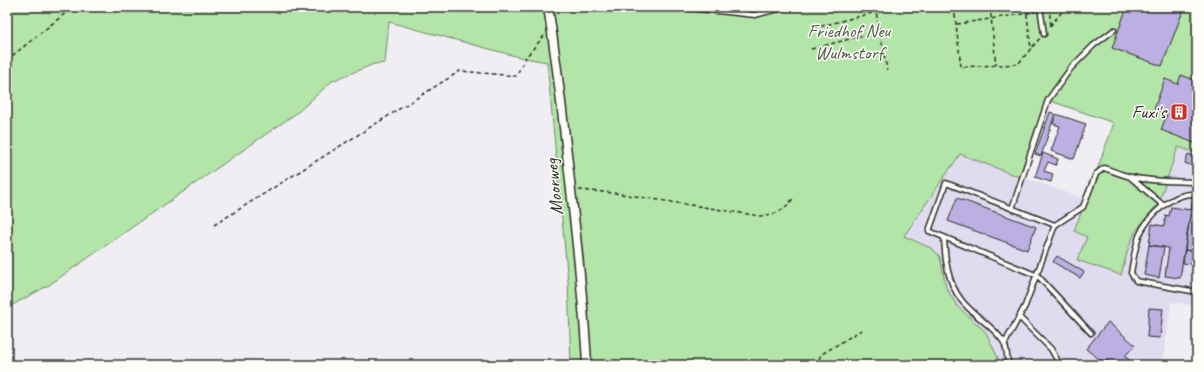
<svg xmlns="http://www.w3.org/2000/svg" width="1204" height="372" viewBox="0 0 1204 372" font-family="Caveat,sans-serif">
	<style>
		.built { fill: #e0dbee }
		.green { fill: #b2e5a7; stroke: #6e8869 }
		.building { fill: #bbb0e1; stroke: #2b2b2b }
		.lines { fill: none; stroke-linecap: round; stroke-linejoin: round }
		.service-casing { stroke: #2b2b2b; stroke-width: 7 }
		.minor-casing { stroke: #2b2b2b; stroke-width: 11 }
		.path { stroke: #2b2b2b; stroke-width: 1.5; stroke-dasharray: 4 3; stroke-linecap: butt }
		.service { stroke: #fdfcf7; stroke-width: 4 }
		.minor { stroke: #fdfcf7; stroke-width: 8 }
		.labels { text-anchor: middle; dominant-baseline: central; stroke-width: 3; stroke-linejoin: round; paint-order: stroke }
		.park-label { font-size: 19px; fill: #4d5a4a; stroke: #fdfcf7 }
		.poi-label { font-size: 19px; fill: #2b2b2b; stroke: #fdfcf7; text-anchor: end }
		.street-label { font-size: 19px; fill: #2b2b2b; stroke: #fdfcf7 }
	</style>
	<rect width="100%" height="100%" fill="#f0edf3"/>
	<filter id="ink" filterUnits="userSpaceOnUse"><feTurbulence type="fractalNoise" baseFrequency=".025" numOctaves="2"/><feDisplacementMap in="SourceGraphic" scale="8" xChannelSelector="R" yChannelSelector="G"/><feConvolveMatrix kernelMatrix="1 2 1 2 8 2 1 2 1" color-interpolation-filters="sRGB"/></filter>
	<g filter="url(#ink)">
		<!-- built -->
		<path class="built" d="M1178,147L1197,153V306L1171,302L1162,365H1001L986,332L957,306L946,287L940,257L904,236L960,154L1086,200L1074,231L1128,249L1135,232L1159,202Z"/>
		<!-- green -->
		<path class="green" d="M7,7H1197V153L1178,147L1159,202L1135,232L1128,249L1121,275L1077,260L1087,237L1074,231L1086,200L1114,123L1048,100L1022,178L960,154L904,236L933,249L940,257L946,287L957,306L986,332L1001,365H571L568,282L547,62L519,57L389,22L385,63L374,64L332,81L298,112L49,285L7,308Z"/>
		<!-- building -->
		<path class="building" d="M1127,7H1171L1183,11L1162,66L1112,48Z
			M1181,75L1197,81V144L1161,130L1167,114L1154,109L1165,79L1178,84Z
			M1050,112L1055,114L1041,156L1035,154Z
			M1056,114L1086,124L1074,159L1051,151L1060,126L1053,124Z
			M1043,153L1058,159L1056,165L1048,162L1044,171L1053,174L1051,182L1035,177Z
			M1188,154L1197,158V168L1185,163Z
			M1193,197L1197,198V210L1191,209Z
			M957,198L1036,227L1027,250L948,221Z
			M1171,207L1191,210L1180,278L1165,276L1169,248L1149,245L1152,224L1164,226L1166,215L1169,216Z
			M1191,209L1197,210V252L1185,250Z
			M1149,245L1164,247L1159,278L1144,275Z
			M1185,250L1197,252V265L1183,263Z
			M1057,256L1084,272L1080,278L1053,262Z
			M1149,308L1163,309L1160,338L1147,337Z
			M1108,322L1135,345L1125,356L1135,365H1112L1107,360L1104,363L1086,349Z"/>
		<g class="lines">
			<!-- service casing -->
			<g class="service-casing">
				<path id="service" d="M680,7L755,15L786,7
					M1040,7L1044,34
					M1130,177L1163,205
					M1197,194C1173,192 1148,215 1139,236C1135,248 1133,261 1131,273L1136,281L1197,292
					M1012,209L1048,100L1071,68L1094,45L1114,30
					M1055,225L1083,207L1096,174L1104,168C1113,171 1122,175 1131,177C1153,182 1175,181 1197,182
					M944,237C945,259 947,282 962,301C974,316 992,325 1003,341C1008,348 1006,358 1009,365
					M1019,317L1051,349L1060,365
					M1005,343L1025,306L1055,225L946,183L929,231L1038,276L1091,333"/>
			</g>
			<!-- minor casing -->
			<g class="minor-casing">
				<path id="minor" d="M548,7C557,62 563,117 569,172C576,236 584,301 587,365"/>
			</g>
			<!-- path -->
			<path class="path" d="M875,7L887,70
				M954,7L961,67L1018,64L1040,38
				M990,7L996,65
				M1026,7L1031,49
				M1049,7L1051,25
				M957,24L1035,12
				M1050,26L1066,7
				M814,28L876,12
				M811,49L880,31
				M7,60L73,7
				M579,190L615,193L760,216C778,214 781,212 793,199
				M214,225L460,71L516,76L526,57L544,36
				M815,365L822,354L863,329"/>
			<!-- service -->
			<use href="#service" class="service"/>
			<!-- minor -->
			<use href="#minor" class="minor"/>
		</g>
	</g>
	<!-- icons -->
	<defs>
		<g id="building-square" transform="scale(0.9)"><rect x="-9" y="-9" width="18" height="18" rx="4" fill="#c8321e" stroke="#fdfcf7"/><path d="M-4-6H4V6H1V3H-1V6H-4ZM-2.5-4.3h1.7v1.8h-1.7ZM.8-4.3h1.7v1.8H.8ZM-2.5-1h1.7V.8h-1.7ZM.8-1h1.7V.8H.8Z" fill="#fff"/></g>
	</defs>
	<g fill-rule="evenodd">
		<use href="#building-square" x="1179" y="112"/>
	</g>
	<g class="labels">
		<!-- park labels -->
		<g class="park-label">
			<text x="849" y="31">Friedhof Neu<tspan x="849" dy="22">Wulmstorf</tspan></text>
		</g>
		<!-- poi labels -->
		<g class="poi-label">
			<text x="1166" y="112">Fuxi's</text>
		</g>
		<!-- street labels -->
		<g class="street-label">
			<text transform="translate(554 187) rotate(-96)">Moorweg</text>
		</g>
	</g>
	<!-- margin -->
	<rect width="1204" height="372" fill="none" stroke="#fdfcf7" stroke-width="24"/>
	<rect x="12" y="12" width="1180" height="348" fill="none" stroke="#2b2b2b" stroke-width="1.5" filter="url(#ink)"/>
</svg>
